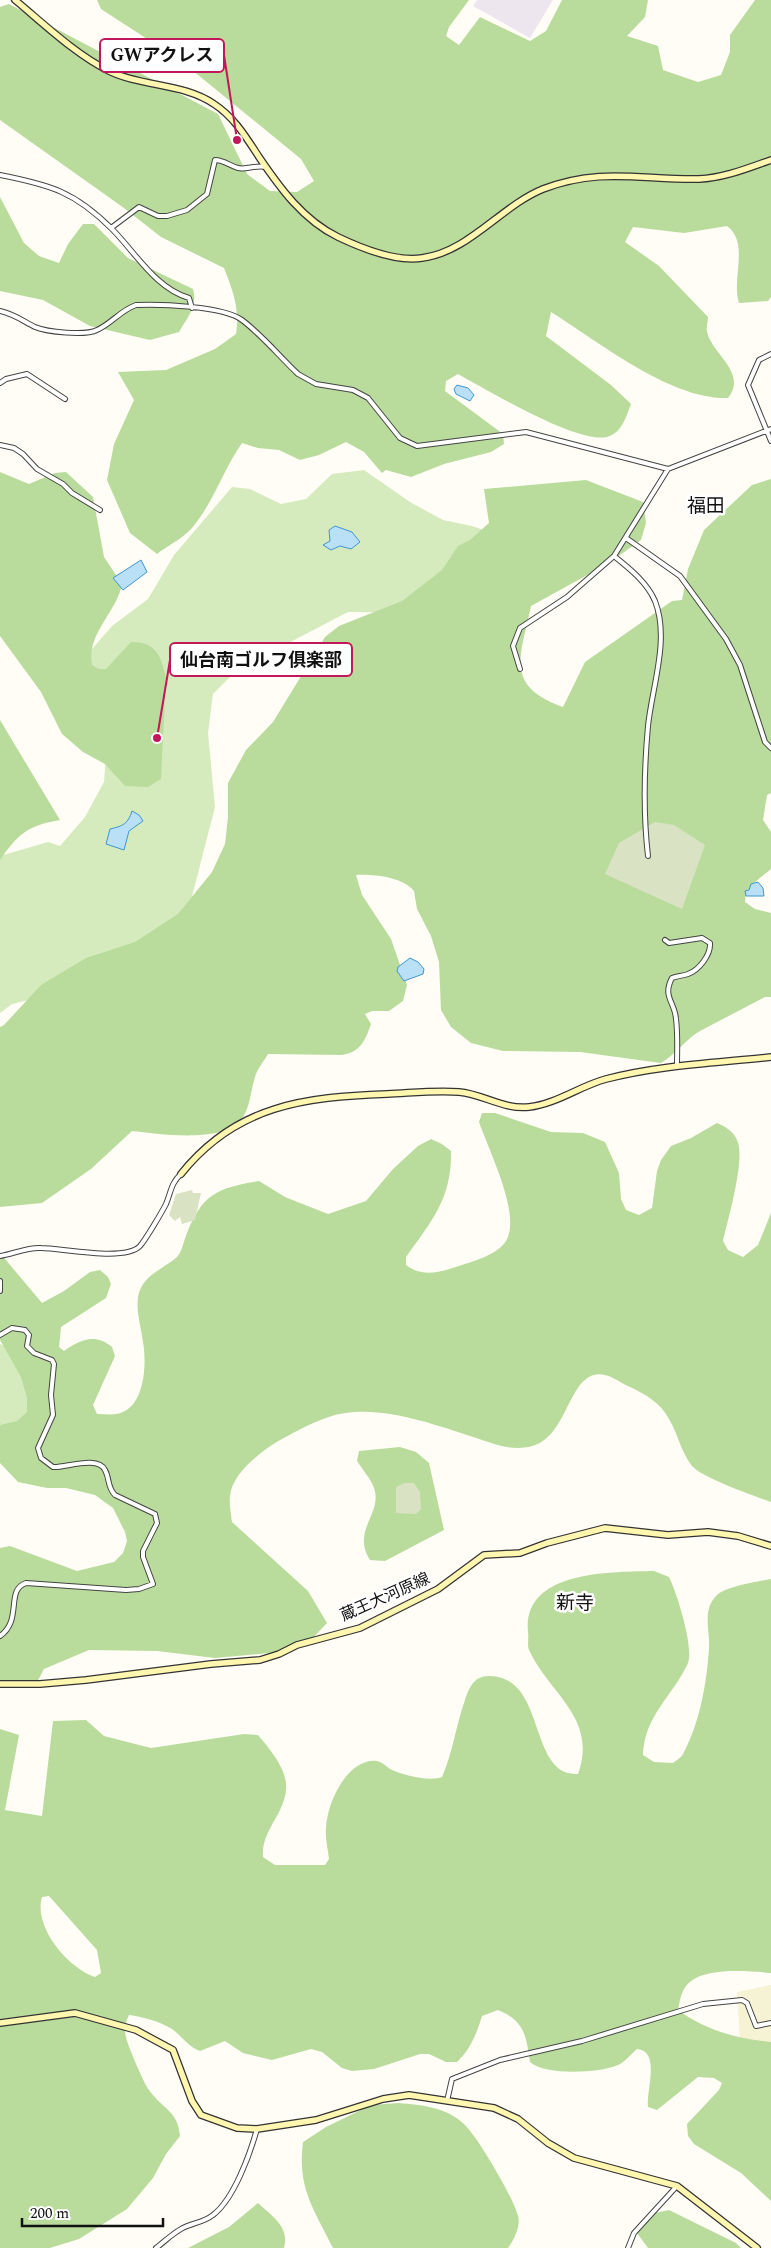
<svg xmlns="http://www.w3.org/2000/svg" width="771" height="2248" viewBox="0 0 771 2248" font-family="Spectral,'Noto Sans JP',serif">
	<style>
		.industrial { fill: #eee6ef }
		.farmland { fill: #f6f3d4 }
		.green { fill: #d5ebbd }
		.forest { fill: #b9dc9c; fill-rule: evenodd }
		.cemetery { fill: #d9e3c4 }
		.water { fill: #b9e0f7; stroke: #3f96cf }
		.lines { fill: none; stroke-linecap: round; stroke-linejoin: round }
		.street-casing { stroke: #444; stroke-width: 6 }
		.secondary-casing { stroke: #333; stroke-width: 8 }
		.street { stroke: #fff; stroke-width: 4 }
		.secondary { stroke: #fff6b0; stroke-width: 5.5 }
		.labels { text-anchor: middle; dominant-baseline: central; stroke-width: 5; stroke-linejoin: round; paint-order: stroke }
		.street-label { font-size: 16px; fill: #111; stroke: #fff }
		.quarter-label { font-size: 19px; fill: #111; stroke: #fff }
		.leader { fill: none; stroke: #c2185b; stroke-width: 2 }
		.callout-dot { fill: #c2185b; stroke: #fff; stroke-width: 2 }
		.callout { fill: #fff; stroke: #c2185b; stroke-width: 2 }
		.callout-label { font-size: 18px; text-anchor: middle; font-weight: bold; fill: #111 }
	</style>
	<rect width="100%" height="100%" fill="#fffdf5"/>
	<!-- industrial -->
	<path class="industrial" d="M477,0H553L530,38L473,6Z"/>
	<!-- farmland -->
	<path class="farmland" d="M771,1985V2064L741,2061L737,1992Z"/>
	<!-- green -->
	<path class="green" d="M364,470L410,502L443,520L472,526L499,535L434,613L348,612L237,670L213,694L208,733L215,807L188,912L58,993L12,1004L0,1013V856L48,842L60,846L85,817L104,782L107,742L72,672L112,626L148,599L174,555L232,487L250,489L281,504L306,499L332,474Z
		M0,1344L23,1354L34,1420L0,1438Z"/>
	<!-- forest -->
	<path class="forest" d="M97,0H469L449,27L446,36L459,45L480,17L530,41L546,31L562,0H648L645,17L627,36L658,46L663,70L698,82L721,75L730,52V35L755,0H771V297L768,301L739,303C731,279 750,243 727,226L684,233L633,227L625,242L659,266L708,317C708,321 706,328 707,332C712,354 748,373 728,398C671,400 599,342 551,312L546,336L611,385L631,404C626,417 622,433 607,437C577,444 487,390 458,374L446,381L445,391L503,434L504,444L491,452L444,464L411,477L386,470L382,473L364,452L346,442L319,455L300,460L279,450L258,448L242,443C223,470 213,504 191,529C182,539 167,546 157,554L130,533L107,480L114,444L134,400L118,372L166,370L215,349L236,334C240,309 233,291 224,268L161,237L124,208L0,120V7L9,4L218,114L247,174L270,191L297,192L314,181L301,159L181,61L101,9Z
		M0,197L24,243L39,256L59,263L68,244L83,224H94L128,258L193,289C198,306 187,318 179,332L150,340L90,326L43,300L0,291Z
		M0,472L29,484L55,473L66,472L93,497L104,557L122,584C117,612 86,634 92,665L99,669H106L131,642C156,642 161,655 166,678L161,779L148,787L125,786L105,764L83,752L62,734L41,692L0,636Z
		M771,479V793L767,795L763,820L771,832V869C761,878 745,886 745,902L755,909L771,913V997H765L700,1031C685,1040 676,1054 661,1063L580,1052L503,1051L471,1043L451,1027L441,1010L439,962L431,936L417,909L414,891C403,877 373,874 356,875L362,895L391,939L407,985L403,1001L389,1011H372L365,1014L371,1024C365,1041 360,1053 341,1055L268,1054C264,1061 257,1069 255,1077C250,1092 251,1108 240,1121C221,1143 158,1134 132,1131L91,1169L42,1203L0,1207V1027L4,1025L41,985L86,958L135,942L178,914L212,872L225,844L228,817V783L246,750L273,722L325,637L339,626L402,601L442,570L458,546L470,540L489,523L484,489L586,480L643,502L646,523L641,540L609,563L531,606C521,655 503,686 563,707L585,662L672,601L682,600L688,569L704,530L752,485Z
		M0,720L60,820C27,826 19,833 0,860Z
		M482,1113H495L551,1132L583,1133L605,1142L619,1173L621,1199L626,1210L639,1215L652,1208L657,1171L661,1160L671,1146L691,1138L717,1123C726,1127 733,1131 737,1140C746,1158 728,1219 723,1241L728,1250L743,1257L758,1245L771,1213V1502C754,1496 703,1478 692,1466C681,1452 678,1434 669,1419C660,1402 645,1394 628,1386C621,1383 612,1376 605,1375C568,1367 570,1437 532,1446C512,1452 492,1443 473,1437C429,1423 372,1401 326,1418C308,1424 291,1434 275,1443C258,1454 232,1474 230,1496C229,1504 231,1514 232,1522L308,1591L327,1623L306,1645L280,1652L215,1658L157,1651L89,1650L44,1669L35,1686L0,1685V1548L10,1546L77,1571L114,1562L123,1553L127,1541L125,1532L113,1508L95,1495L66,1488H47L18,1482L0,1463V1425L17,1421L27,1412V1398L21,1377L0,1340V1253L42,1303L64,1291L90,1272L100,1270L108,1277L111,1284L106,1298L61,1327L59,1347L64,1351C80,1339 96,1333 112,1347L115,1356L93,1405L97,1414C103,1414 110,1415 116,1414C145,1410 147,1364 143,1342C141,1327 136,1312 138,1297C142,1275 162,1270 177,1257C182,1252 184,1240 187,1233C203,1193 218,1188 259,1181L285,1197L328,1214L366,1201L393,1169L418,1146L431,1139L442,1144L451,1151C452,1198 432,1221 406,1257V1265C423,1278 440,1272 459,1266C474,1261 497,1255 506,1241C522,1215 488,1149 479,1122Z
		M400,1447L416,1452L429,1463L444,1530L385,1561L370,1560C351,1530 383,1514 374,1488C371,1479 362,1469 357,1461L359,1451Z
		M654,1571L669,1577C677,1593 694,1648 688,1663C673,1696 644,1716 643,1755L654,1762L673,1763C677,1760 682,1757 684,1752C700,1722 707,1681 709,1648C710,1629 702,1611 716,1596C726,1586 757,1582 771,1579V1973C750,1971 707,1967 690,1982C681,1989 680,2000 678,2010C705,2030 738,2039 771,2042V2201L741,2173L694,2144L688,2136L687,2124L719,2090L722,2083L714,2078L698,2077L657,2110L648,2107C646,2090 661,2051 637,2049C631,2054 625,2062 618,2065C599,2073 546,2076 530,2062C526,2036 525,2021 498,2010L482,2016C477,2033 470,2050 457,2062H446L429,2054H420L374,2069L352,2071L342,2068L322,2052L311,2049L272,2060L243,2053L225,2041L200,2051C187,2046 182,2036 172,2029C159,2021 143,2017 129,2015C125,2023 124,2029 126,2037C127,2044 145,2086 149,2090C162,2109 178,2110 180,2136L166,2154L153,2178L127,2209L79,2239L50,2248H0V1729L19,1735L5,1810L42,1816L53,1721L86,1720L104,1736L151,1748L244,1734L258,1735C269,1748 288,1770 286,1789C286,1799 279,1813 274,1821C267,1834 262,1843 263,1857L275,1865H325L329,1859C328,1849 325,1838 326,1828C327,1803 347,1758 377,1761C382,1762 386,1766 390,1769C402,1775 429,1782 442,1777C453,1752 456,1725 465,1700C469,1687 475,1675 490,1676C535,1677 532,1738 554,1764C561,1772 568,1774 578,1774C598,1718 550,1695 529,1650C527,1645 529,1638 528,1632C522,1570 612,1572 654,1571ZM49,1896L97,1950L101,1973L95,1977C68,1968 33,1927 42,1897Z
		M399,2103C422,2105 446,2107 464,2124C478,2137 513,2197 518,2216C521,2226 514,2240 508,2248H333C314,2209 297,2188 303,2142L326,2127L371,2105Z
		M258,2203C272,2216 290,2227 284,2248H188L229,2227Z
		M669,2210L736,2243L741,2248H648L637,2233L655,2213Z"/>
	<!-- cemetery -->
	<path class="cemetery" d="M655,822L674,825L705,845L682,909L605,874L619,843Z
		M192,1190L193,1193H201L195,1220L182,1224L180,1217L175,1221L169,1215L176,1194Z
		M404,1483H414L420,1492L421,1509L416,1514L396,1513V1487Z"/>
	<!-- water -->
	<path class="water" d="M457,385L468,388L474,395L470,401L456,394L454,389Z
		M335,526L352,532L360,542L351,549L340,546L331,550L323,545L330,541L329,530Z
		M141,560L147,572L123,590L113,578Z
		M132,811L139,815L143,821L129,831L124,850L106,844L110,829C123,826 128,824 132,811Z
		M758,882L763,888L764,896H746L745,891L749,890L751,884Z
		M410,958L418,962L424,969L423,974L404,981L397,971L398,967Z"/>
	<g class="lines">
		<!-- street casing -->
		<g class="street-casing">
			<path id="street" d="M0,175C51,185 75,192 112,229C135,252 156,289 189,298L192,308
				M111,228L139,207L158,216H167L187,210L207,194L215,160C224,160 230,166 238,168C246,170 255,165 266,167
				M0,311C14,314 23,321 35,327C47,332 85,336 97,330C111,324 121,310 136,305C160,304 223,306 242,320C262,335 280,357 298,374L316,384L353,390L368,398L400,438L417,446L526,432L668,469L771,429
				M771,354L759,360L748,385L771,441
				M0,383L6,379L27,374L65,399
				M0,445L14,448L23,454L37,469L63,484L72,493L100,510
				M626,538L680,576L726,639L740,665L765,742L771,748
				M614,556C629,568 647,582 655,601C670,639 652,687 648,726C644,770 643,813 648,856
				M520,669L513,646L520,628L567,597L614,556L668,469
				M665,940L669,943L702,938L710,943C711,955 699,970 688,974C682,976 677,976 672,978C662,997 675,1002 676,1019C678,1035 677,1051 677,1066
				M0,1256C14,1254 27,1247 41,1248C62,1248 125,1262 140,1246C146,1239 162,1212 166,1204C171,1192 171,1183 181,1174
				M0,1281V1291
				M0,1335L12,1328L25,1330L29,1335L27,1346L34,1353L52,1360L54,1364L51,1395L53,1415L38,1448L41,1458L53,1467C65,1468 98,1455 105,1470C110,1479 107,1487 115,1495L155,1514L157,1523L143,1551V1557L153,1584L139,1589L126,1590L26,1583C5,1590 23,1620 0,1636
				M447,2101L452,2079L500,2060L582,2041L703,2004L742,2000L747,2003L756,2026L771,2023
				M156,2248C164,2242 172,2234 181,2229C191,2223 203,2223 213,2215C234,2199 250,2154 257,2129
				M628,2248L634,2233L677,2186"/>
		</g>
		<!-- secondary casing -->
		<g class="secondary-casing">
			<path id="secondary" d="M15,0C44,24 75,54 109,71C142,87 184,83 214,104C234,117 246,137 259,157C280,188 303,220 338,237C361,248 396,262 422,258C469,252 501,206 543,189C600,167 641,180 699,179C724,178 748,168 771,160
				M181,1174C236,1105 305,1097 387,1094C411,1093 436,1090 459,1092C483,1094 504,1110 529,1107C556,1104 580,1086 606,1079C660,1065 716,1063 771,1057
				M0,1684H40L86,1680L211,1664L260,1660L279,1654L297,1645L360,1628L438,1589L484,1555L520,1553L547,1543L605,1528L668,1535L708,1532L738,1536L771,1546
				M0,2023L75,2013L136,2030L173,2050L192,2101L201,2115L237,2128L257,2129L316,2120L383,2099L409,2095L494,2108L518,2119L548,2143L574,2158L677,2186L757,2248"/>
		</g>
		<!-- street -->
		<use href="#street" class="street"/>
		<!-- secondary -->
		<use href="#secondary" class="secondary"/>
	</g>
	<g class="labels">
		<!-- street labels -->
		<g class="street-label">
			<text transform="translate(385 1597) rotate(-24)">蔵王大河原線</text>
		</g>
		<!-- quarter labels -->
		<g class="quarter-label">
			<text x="706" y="506">福田</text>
			<text x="575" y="1603">新寺</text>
		</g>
	</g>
	<!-- callouts -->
	<path class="leader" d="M237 140L224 55M157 738L170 660"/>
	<g class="callout-dot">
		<circle cx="237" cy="140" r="5"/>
		<circle cx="157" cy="738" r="5"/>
	</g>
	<g class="callout">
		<rect x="100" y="39" width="124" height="33" rx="5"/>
		<rect x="170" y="643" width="182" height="33" rx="5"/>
	</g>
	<g class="callout-label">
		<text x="162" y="61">GWアクレス</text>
		<text x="261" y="666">仙台南ゴルフ俱楽部</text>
	</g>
	<!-- scale -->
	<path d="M22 2218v8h141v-8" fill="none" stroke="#111111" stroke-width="2.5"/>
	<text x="30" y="2218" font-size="15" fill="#111111" stroke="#ffffff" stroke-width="4" paint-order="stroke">200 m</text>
</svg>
